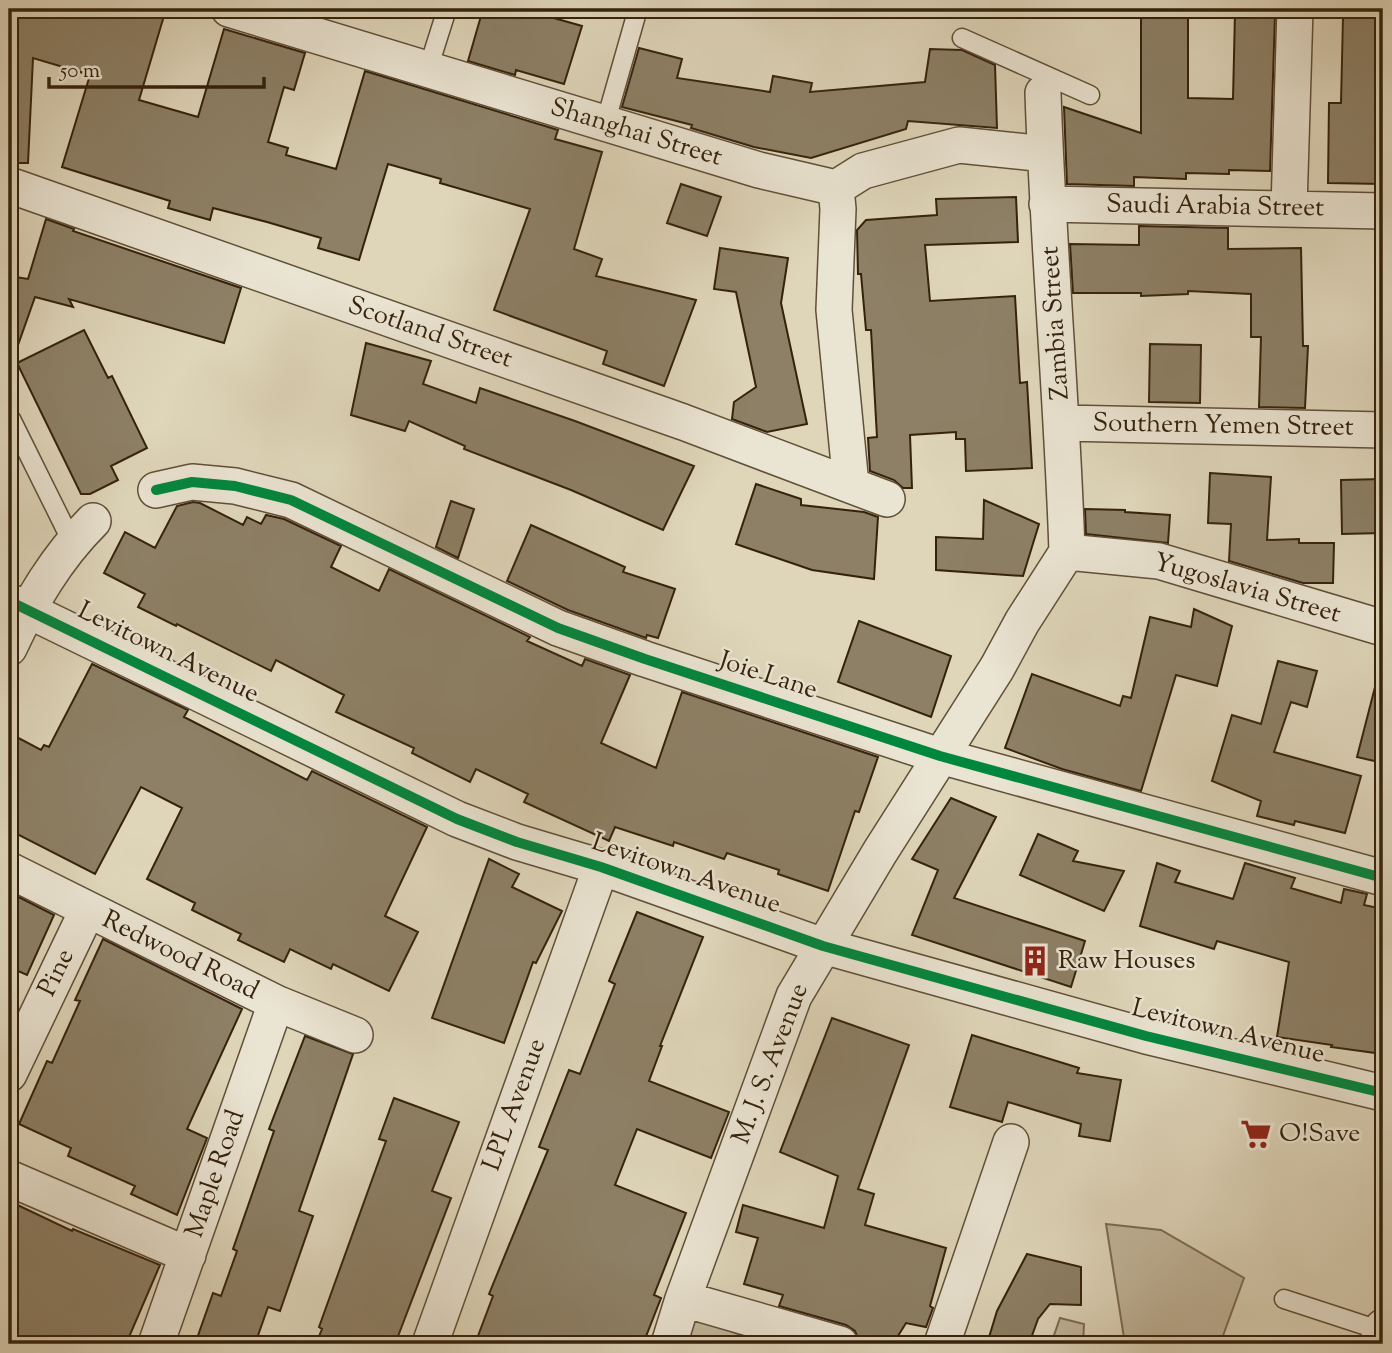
<svg xmlns="http://www.w3.org/2000/svg" width="1392" height="1353" viewBox="0 0 1392 1353" font-family="'Sorts Mill Goudy',serif">
	<style>
		.green { fill: #c2b79c; stroke: #7c6c54; stroke-width: 2 }
		.building { fill: #8d8066; stroke: #35220c; stroke-width: 2 }
		.lines { fill: none; stroke-linecap: round; stroke-linejoin: round }
		.service-casing { stroke: #604f38; stroke-width: 21 }
		.minor-casing { stroke: #604f38; stroke-width: 38 }
		.service { stroke: #eae4d2; stroke-width: 18 }
		.minor { stroke: #eae4d2; stroke-width: 35 }
		.cycleway-casing { stroke: #eae4d2; stroke-width: 15 }
		.cycleway { stroke: #00873e; stroke-width: 10 }
		.labels { text-anchor: middle; dominant-baseline: central; stroke-width: 5; stroke-linejoin: round; paint-order: stroke }
		.street-label { font-size: 26px; fill: #35220c; stroke: #eae4d2 }
		.poi-label { font-size: 26px; fill: #35220c; stroke: #eae4d2; text-anchor: start }
	</style>
	<rect width="100%" height="100%" fill="#dfd6ba"/>
	<filter id="stains"><feTurbulence type="fractalNoise" baseFrequency=".00286" numOctaves="4"/><feColorMatrix values="0 0 0 0 .2 0 0 0 0 .09 0 0 0 0 .02 0 0 0 .5 -.17"/></filter>
	<radialGradient id="worn" r=".72"><stop offset=".6" stop-color="#630" stop-opacity="0"/><stop offset="1" stop-color="#630" stop-opacity=".3"/></radialGradient>
	<!-- green -->
	<path class="green" d="M1106,1224L1161,1230L1244,1278L1220,1344H1125Z
		M691,1317L741,1335L739,1344H685Z
		M1060,1318L1084,1324L1083,1344H1051Z"/>
	<!-- building -->
	<path class="building" d="M9,9H166L139,100L198,117L224,29L305,53L294,90L284,87L268,142L288,148L286,155L336,169L365,71L558,130L555,139L602,152L574,249L602,259L596,276L696,300L664,386L603,364L607,351L494,310L530,209L440,183L441,179L388,164L359,260L318,248L321,238L267,222L213,208L210,220L168,208L170,201L62,167L90,75L33,58L28,163H9Z
		M483,9H522L582,26L564,84L516,70L515,75L468,61Z
		M1235,13L1275,14L1270,171L1229,170V174L1186,173V179L1134,177V186L1067,184L1064,107L1141,133V17L1188,18V98L1233,99Z
		M1343,17L1383,18V184L1328,183L1329,103H1341Z
		M639,48L682,59L677,78L770,92L773,76L812,83L810,92L925,82L930,49L962,50L995,65L997,128L908,121L906,129L811,158L754,147L691,128L692,125L622,107Z
		M681,184L721,197L707,236L667,223Z
		M1016,197L1018,242L925,245L930,301L1015,296L1020,383L1027,382L1032,468L966,471L965,439H956V432L910,435L912,488H903L894,480L870,471L868,438L877,437L871,330H866L861,274H858L857,230L866,220L937,215L936,199Z
		M46,219L74,229L73,231L241,288L224,343L69,299L73,307L35,297L12,362H9V276L28,279Z
		M1139,226L1228,228V249L1301,248L1303,346H1308L1305,408L1259,407L1261,337H1251V294L1188,291V294L1141,296V293H1073L1070,244L1139,245Z
		M720,248L788,258L781,303L807,424L767,432L732,419L734,402L756,387L736,292L714,289Z
		M84,330L108,378L112,376L147,448L111,466L118,480L90,494H81L17,363Z
		M366,343L431,361L423,384L476,403L480,388L575,421L694,466L663,530L571,490L464,449L465,446L409,421L405,431L351,415Z
		M1150,344L1201,345L1200,403L1149,402Z
		M1210,473L1271,477L1267,540L1299,539V543H1334L1333,583H1303L1229,561L1231,524L1208,523Z
		M1383,479V533L1342,534L1341,480Z
		M756,484L801,499V505L864,512L878,517L874,579L812,570L736,544Z
		M984,500L1039,524L1023,576L936,570V537L983,539Z
		M451,501L474,509L458,558L436,547Z
		M193,502L200,503L243,525L247,517L261,524L266,515L284,519L341,546L331,567L379,591L389,569L530,637L527,641L582,666L585,659L630,675L601,743L656,768L682,692L878,757L859,812L855,811L828,891L778,874L779,870L727,853L724,859L674,842L673,846L615,827L609,841L524,802L528,794L476,769L470,782L412,753L414,748L336,712L344,695L276,660L271,671L177,624L176,626L138,607L145,594L104,573L125,532L155,548L177,506Z
		M1085,509L1125,510V512L1170,515L1168,543L1086,534Z
		M531,525L625,567L623,572L675,589L658,638L647,635L646,638L568,610L507,581Z
		M1194,609L1232,626L1217,686L1176,675L1141,791L1062,769L1005,748L1032,674L1120,706L1123,696L1131,698L1150,617L1191,627Z
		M859,621L951,656L931,717L838,682Z
		M1278,661L1317,671L1307,707L1291,702L1274,752L1361,776L1345,833L1295,821L1294,825L1257,816L1261,801L1212,781L1232,715L1261,724Z
		M92,664L188,710L184,717L307,780L312,771L427,827L385,916L418,932L389,991L333,964L331,969L290,949L284,962L238,940L241,934L192,910L195,903L147,879L182,808L141,787L95,874L9,830V733L41,750L44,745L49,747Z
		M1375,687L1383,688V763L1357,757Z
		M951,798L996,817L954,898L1085,941L1071,987L912,935L938,870L912,859Z
		M1038,834L1078,851L1073,861L1124,871L1104,911L1020,875Z
		M489,859L519,874L512,887L562,911L536,963L533,962L504,1043L432,1018Z
		M1157,863L1180,871L1175,882L1233,899L1245,863L1295,878L1291,888L1341,903L1344,889L1367,894L1364,905L1383,909V1054L1331,1047L1332,1045L1277,1037L1289,962L1217,941L1214,949L1140,926Z
		M9,892L54,915L27,975L9,967Z
		M637,912L703,937L660,1046H662L649,1081L729,1112L711,1158L637,1129L615,1185L686,1213L654,1295L661,1298L643,1344H475L493,1296L489,1294L548,1150L539,1147L569,1070L580,1074L615,984L609,981Z
		M103,939L242,1009L187,1129L207,1138L177,1215L131,1194L135,1186L68,1156L71,1148L19,1124L47,1061L52,1063L80,1001L75,1000Z
		M832,1018L909,1045L858,1189L874,1194L865,1225L946,1248L930,1306L933,1308L926,1327L906,1323L893,1344H860L855,1331L846,1325L779,1306L783,1295L744,1284L758,1238L736,1232L743,1205L824,1228L838,1176L780,1152Z
		M972,1035L1079,1068L1077,1073L1121,1080L1110,1141L1079,1136L1081,1124L1008,1102L1002,1122L950,1107Z
		M305,1036L353,1054L299,1211L313,1216L280,1311L268,1307L255,1344H195L213,1293L221,1296L237,1251L233,1249L274,1131L269,1129Z
		M394,1098L459,1122L432,1191L451,1198L395,1344H316L322,1329L319,1327L386,1141L379,1139Z
		M9,1201L72,1231L73,1229L160,1265L126,1344H9Z
		M1027,1254L1081,1267V1305L1050,1304L1038,1319L1029,1344H987L997,1311Z"/>
	<g class="lines">
		<!-- service casing -->
		<g class="service-casing">
			<path id="service" d="M962,38L1090,95
				M428,69L447,9
				M605,124L637,12
				M11,419L72,542
				M1284,1299L1382,1331"/>
		</g>
		<!-- minor casing -->
		<g class="minor-casing">
			<path id="minor" d="M229,9L759,170L836,188L863,171L959,145L1045,154
				M1043,93C1048,246 1062,399 1067,552
				M9,185L683,422L887,499
				M836,188L838,209L834,310L851,485
				M1047,204L1383,211
				M1289,208L1295,9
				M1063,423L1383,430
				M156,490L192,482L235,486L291,500L558,628L645,659L940,756L1383,878
				M1067,552L1159,561L1383,628
				M9,601L457,819L517,842L601,867L823,946L1146,1036L1383,1093
				M9,648C31,601 56,558 93,521
				M9,870L276,1003L355,1035
				M9,1074L87,911
				M9,1178L188,1255
				M683,1299L840,1344
				M156,1344L276,1003
				M430,1344L601,867
				M669,1344L683,1299L794,996L880,852L997,668L1022,622L1067,552
				M942,1344L1011,1142
				M1377,1344L1383,1327"/>
		</g>
		<!-- service -->
		<use href="#service" class="service"/>
		<!-- minor -->
		<use href="#minor" class="minor"/>
		<!-- cycleway casing -->
		<g class="cycleway-casing">
			<path id="cycleway" d="M156,490L192,482L235,486L291,500L558,628L645,659L940,756L1383,878
				M9,601L457,819L517,842L601,867L823,946L1146,1036L1383,1093"/>
		</g>
		<!-- cycleway -->
		<use href="#cycleway" class="cycleway"/>
	</g>
	<!-- icons -->
	<defs>
		<g id="building-bare" transform="scale(2.415)"><path d="M-4-6H4V6H1V3H-1V6H-4ZM-2.5-4.3h1.7v1.8h-1.7ZM.8-4.3h1.7v1.8H.8ZM-2.5-1h1.7V.8h-1.7ZM.8-1h1.7V.8H.8Z" fill="#8f2418" stroke="#eae4d2" stroke-width="2.5" paint-order="stroke"/></g>
		<g id="supermarket-bare" transform="scale(2.415)"><path d="M-6-5.5h2.5l.6 2H6L4.5 2H-2.5L-4.4-4H-6ZM-1.5 3.2a1.3 1.3 0 1 0 .1 0ZM3 3.2a1.3 1.3 0 1 0 .1 0Z" fill="#8f2418" stroke="#eae4d2" stroke-width="2.5" paint-order="stroke"/></g>
	</defs>
	<g fill-rule="evenodd">
		<use href="#building-bare" x="1035" y="961"/>
		<use href="#supermarket-bare" x="1256" y="1134"/>
	</g>
	<g class="labels">
		<!-- street labels -->
		<g class="street-label">
			<text transform="translate(636 133) rotate(17)">Shanghai Street</text>
			<text transform="translate(1215 207) rotate(1)">Saudi Arabia Street</text>
			<text transform="translate(1056 323) rotate(-94)">Zambia Street</text>
			<text transform="translate(430 333) rotate(19)">Scotland Street</text>
			<text transform="translate(1223 426) rotate(1)">Southern Yemen Street</text>
			<text transform="translate(1247 589) rotate(16)">Yugoslavia Street</text>
			<text transform="translate(168 653) rotate(26)">Levitown Avenue</text>
			<text transform="translate(768 676) rotate(18)">Joie Lane</text>
			<text transform="translate(686 874) rotate(19)">Levitown Avenue</text>
			<text transform="translate(180 956) rotate(26)">Redwood Road</text>
			<text transform="translate(57 973) rotate(-64)">Pine</text>
			<text transform="translate(1228 1032) rotate(14)">Levitown Avenue</text>
			<text transform="translate(771 1064) rotate(-69)">M. J. S. Avenue</text>
			<text transform="translate(515 1105) rotate(-70)">LPL Avenue</text>
			<text transform="translate(216 1174) rotate(-71)">Maple Road</text>
		</g>
		<!-- poi labels -->
		<g class="poi-label">
			<text x="1058" y="961">Raw Houses</text>
			<text x="1279" y="1134">O!Save</text>
		</g>
	</g>
	<!-- margin -->
	<rect width="1392" height="1353" fill="none" stroke="#dfd6ba" stroke-width="35"/>
	<rect x="10" y="10" width="1371" height="1332" fill="none" stroke="#35220c" stroke-width="3.5"/>
	<rect x="18" y="18" width="1357" height="1318" fill="none" stroke="#35220c" stroke-width="2"/>
	<!-- scale -->
	<path d="M49 77v10h215v-10" fill="none" stroke="#35220c" stroke-width="3.5"/>
	<text x="60" y="77" font-size="21" fill="#35220c" stroke="#eae4d2" stroke-width="5" paint-order="stroke">50 m</text>
	<rect width="100%" height="100%" filter="url(#stains)"/>
	<rect width="100%" height="100%" fill="url(#worn)"/>
</svg>
